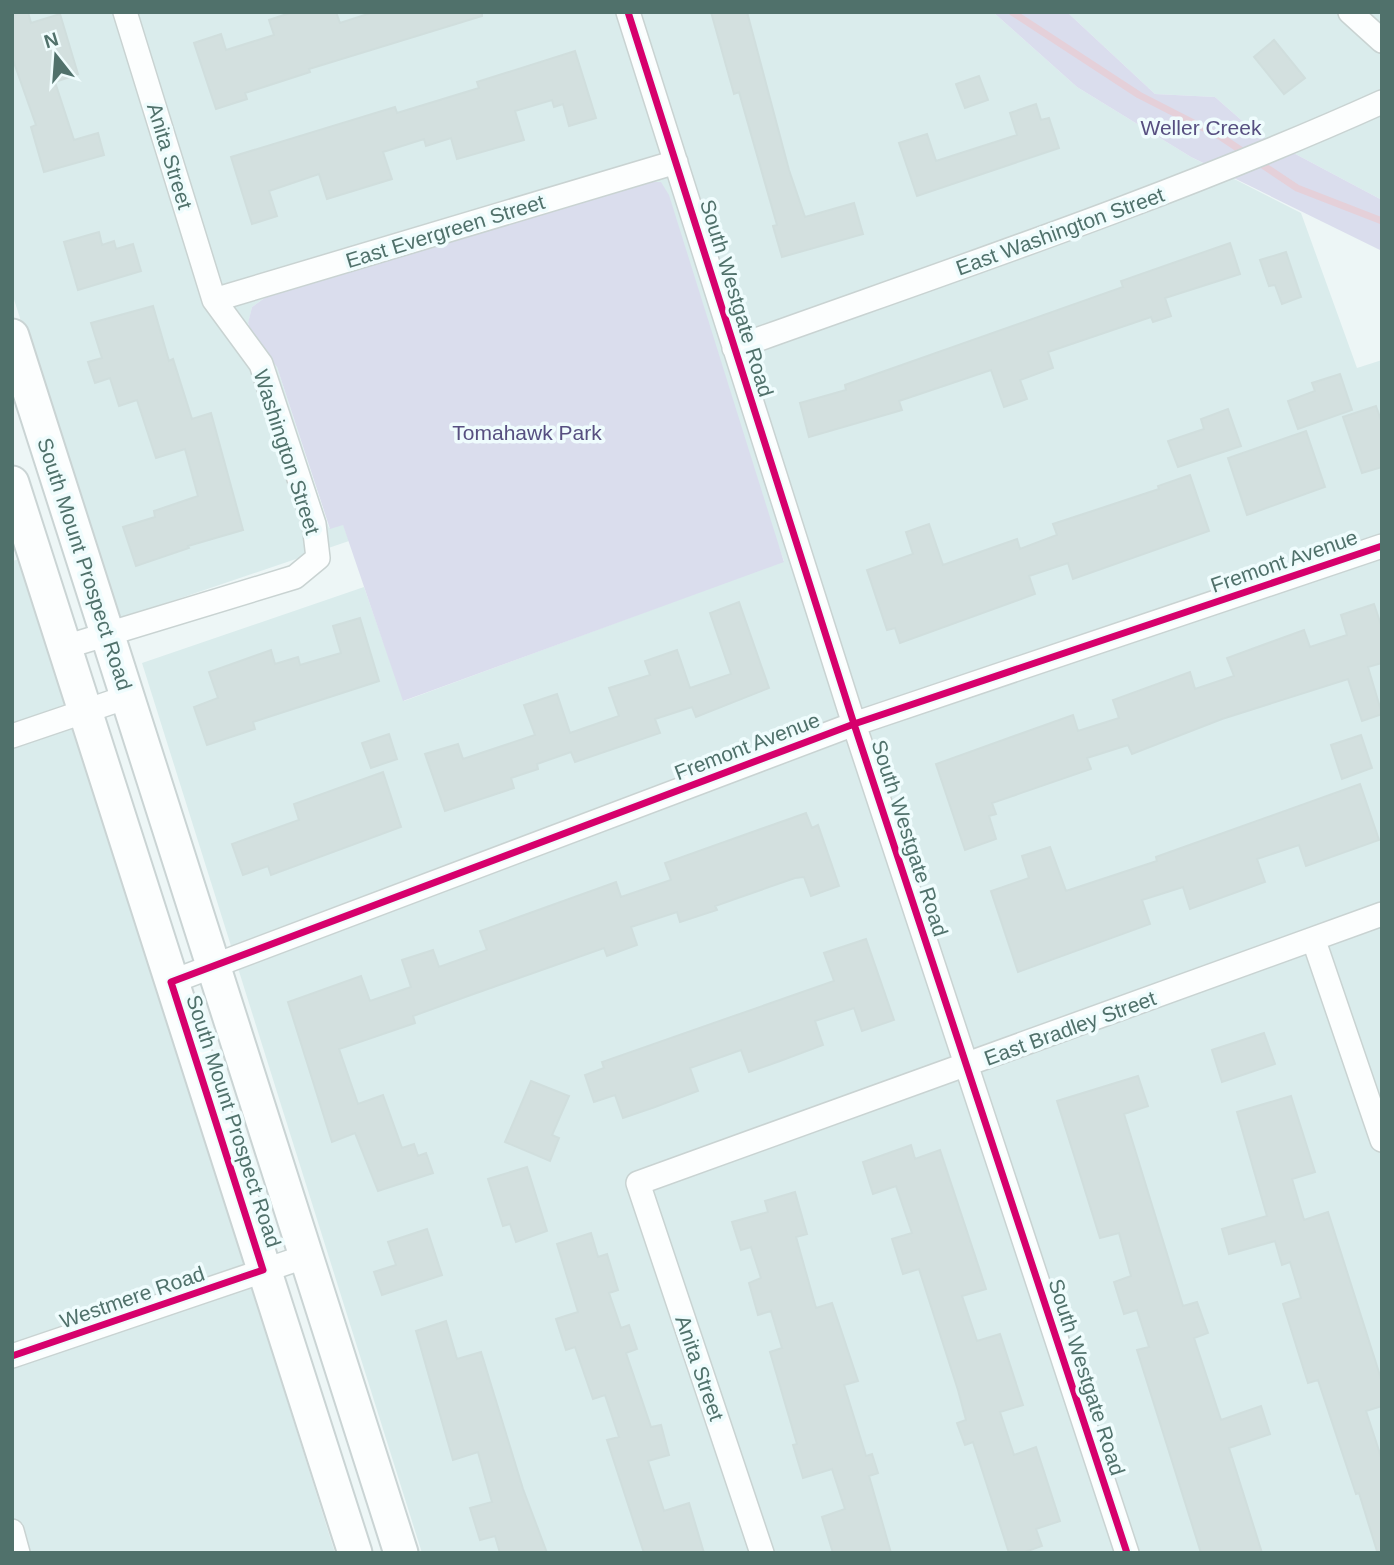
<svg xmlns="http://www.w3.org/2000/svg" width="1394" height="1565" viewBox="0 0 1394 1565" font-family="Arial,sans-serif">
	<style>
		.residential { fill: #daecec }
		.green { fill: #dadded }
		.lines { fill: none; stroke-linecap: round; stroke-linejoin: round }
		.stream { stroke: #e5d0d9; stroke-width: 7 }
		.building { fill: #d3e0df; stroke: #d0dedd; stroke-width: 2 }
		.street-casing { stroke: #c9d3d2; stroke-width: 26 }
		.secondary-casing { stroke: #cad4d4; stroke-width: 37 }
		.street { stroke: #fcfefe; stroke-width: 23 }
		.secondary { stroke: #fcfefe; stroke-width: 33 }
		.cycleway-casing { stroke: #effcfd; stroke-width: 11 }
		.cycleway { stroke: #d6006c; stroke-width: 7 }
		.labels { text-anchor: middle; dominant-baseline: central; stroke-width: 7; stroke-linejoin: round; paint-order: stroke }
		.park-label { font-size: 21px; fill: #574f80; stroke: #effcfd }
		.street-label { font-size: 21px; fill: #50716b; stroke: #effcfd }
	</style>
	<rect width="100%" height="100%" fill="#edf6f6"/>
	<!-- residential -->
	<path class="residential" d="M12,12H993L1077,87L1191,157L1301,213L1357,368L1382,360V1553H422L142,663L364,587L404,701L784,561L641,182L266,297L252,307L248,324L277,367L329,528L343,524L349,541L116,620L12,293Z
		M1067,12H1382V200L1256,133L1215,97L1155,94Z
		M23,558L335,1553H12V561Z"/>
	<!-- green -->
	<path class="green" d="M993,12H1067L1155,94L1215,97L1256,133L1382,200V251L1191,157L1077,87Z
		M641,182H661L669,195L784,562L403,701L343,525L330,529L277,367L253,337L248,323L252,307L266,297Z"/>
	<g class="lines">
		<!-- stream -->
		<path class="stream" d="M1012,12L1139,95L1221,137L1248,155
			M1258,162L1297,188L1382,221"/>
	</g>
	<!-- building -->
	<path class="building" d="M12,12H28L31,23L60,14L78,74L55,82L74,140L98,133L104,155L44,172L31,127L36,125L12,57Z
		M293,12H336L340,23L374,12H482V16L309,69L310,72L245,93L247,99L216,109L194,43L221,34L226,50L274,35L269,20Z
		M711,12H747L789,170L805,217L854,203L863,234L782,257L773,226L777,225L739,92L734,94Z
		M1274,40L1305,78L1284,94L1254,57Z
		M575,51L596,118L569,126L563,104L554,107L552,100L515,111L524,140L457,159L451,138L426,146L424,139L383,152L392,179L327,199L319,174L269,191L277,216L252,224L231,157L395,107L397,113L479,88L477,82Z
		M979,76L988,100L965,108L956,84Z
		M1036,104L1041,120L1049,118L1059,148L917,196L899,143L927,134L936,161L1017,135L1010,113Z
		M99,232L102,245L114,241L116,249L133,244L141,271L78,290L64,242Z
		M1230,243L1240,274L1165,298L1171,316L1153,322L1151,317L1048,352L1053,368L1020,380L1027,399L1004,407L991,370L899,401L902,410L809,437L800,403L846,390L845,385L1123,287L1121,281Z
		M1286,252L1301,297L1282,304L1275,285L1269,286L1260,260Z
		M153,306L169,361L173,359L192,419L211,413L243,530L188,546L189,548L136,566L123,527L155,517L154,511L198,496L185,449L156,458L137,400L119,406L110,378L95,383L88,362L102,358L91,323Z
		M1340,374L1352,410L1298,429L1288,401L1315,391L1312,383Z
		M1376,406L1382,423V467L1362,473L1343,417Z
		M1228,409L1241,446L1178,467L1168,441L1204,429L1201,419Z
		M1306,431L1325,487L1247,515L1228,458Z
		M1190,475L1209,531L1073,579L1068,563L1029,576L1035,594L900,643L895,628L887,630L867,570L913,554L906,532L929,524L943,565L1017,539L1020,549L1057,535L1053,524L1159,489L1158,486Z
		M739,602L769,688L696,717L692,707L655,719L660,733L575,762L571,752L537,764L538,769L511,778L514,788L445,811L425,754L458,744L463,759L535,735L524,705L557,694L570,733L619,716L609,688L650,675L645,661L677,650L690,688L731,674L710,613Z
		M1374,604L1382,628V663L1368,667L1382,714L1362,721L1348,679L1222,719L1132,754L1128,745L1087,758L1091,769L992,803L996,814L989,816L996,839L965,850L936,764L1073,715L1078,731L1119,718L1113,700L1190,672L1195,689L1234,676L1227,658L1304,630L1310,647L1347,635L1341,615Z
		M360,618L379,681L253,722L255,729L207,745L194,707L218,698L209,672L271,650L275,664L298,657L300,665L341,653L333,626Z
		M389,734L397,759L371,768L362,743Z
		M1361,735L1372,768L1342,779L1331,745Z
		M383,772L401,827L271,875L268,866L243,875L232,844L299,820L294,804Z
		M1360,784L1379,840L1306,866L1299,845L1257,859L1265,882L1190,909L1183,887L1142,900L1150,924L1018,972L991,891L1029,878L1022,856L1050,847L1066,891L1157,861L1156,857Z
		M806,813L812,828L818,825L839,886L811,896L804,877L795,878L715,906L717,910L680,922L677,912L631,927L637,945L607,956L604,948L468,996L413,1016L415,1023L339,1049L358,1104L383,1095L402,1148L414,1144L418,1156L426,1153L433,1173L378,1191L355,1133L332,1142L288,1002L361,976L370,1001L411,987L402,960L433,950L439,967L487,950L480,931L616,882L621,897L671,880L665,863Z
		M866,939L894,1020L862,1031L854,1008L815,1021L823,1045L780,1061L749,1072L741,1050L690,1068L698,1091L655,1107L623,1118L615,1095L594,1102L585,1075L604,1068L602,1062L834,981L824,953Z
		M1264,1033L1275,1064L1222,1082L1212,1050Z
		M1138,1076L1148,1106L1124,1114L1183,1306L1197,1302L1208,1333L1194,1338L1221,1420L1261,1406L1270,1434L1229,1448L1262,1553H1201L1137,1350L1149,1347L1137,1310L1124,1314L1114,1282L1131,1276L1119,1233L1100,1238L1057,1101Z
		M531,1081L569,1096L552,1135L559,1138L550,1161L505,1142Z
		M1291,1096L1315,1172L1292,1179L1304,1220L1328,1212L1382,1382V1406L1366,1411L1382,1460V1551H1377L1359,1493L1356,1494L1318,1380L1308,1383L1283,1304L1301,1298L1290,1262L1282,1265L1275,1241L1229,1254L1222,1229L1267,1216L1237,1112Z
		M911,1145L915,1159L940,1150L986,1289L962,1296L977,1341L1000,1334L1023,1405L1000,1412L1014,1455L1036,1447L1060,1521L1036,1529L1042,1546L1022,1553H1009L973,1442L965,1445L957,1423L966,1420L958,1390L919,1269L903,1274L892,1239L912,1233L896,1186L873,1194L863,1162Z
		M527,1167L547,1231L516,1242L510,1224L503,1226L488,1179Z
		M795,1192L807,1234L796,1237L816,1308L832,1303L858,1381L844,1385L866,1456L872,1454L878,1473L869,1476L891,1553H833L822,1517L845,1509L832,1469L803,1478L793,1445L797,1444L770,1352L782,1348L771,1311L758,1315L749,1283L761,1278L751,1247L741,1250L732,1222L768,1212L765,1201Z
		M427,1229L442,1275L382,1295L374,1272L396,1265L388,1242Z
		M591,1233L598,1257L607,1254L618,1290L609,1293L621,1328L629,1325L637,1349L626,1353L651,1427L661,1425L669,1455L648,1461L664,1511L689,1503L704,1553H644L607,1440L619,1437L605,1395L593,1399L575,1347L566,1350L556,1319L578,1312L557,1244Z
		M446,1321L457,1359L481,1352L523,1489L547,1553H500L495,1536L480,1540L470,1508L492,1502L478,1452L453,1460L416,1331Z"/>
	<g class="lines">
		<!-- street casing -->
		<g class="street-casing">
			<path id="street" d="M628,12L854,724L1127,1553
				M1350,12L1382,41
				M214,300L676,162
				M734,348C951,270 1171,197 1382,102
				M65,647L295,577L318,558L314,524L261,364L214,300L125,12
				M12,736L127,697
				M1314,941L1382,1140
				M171,982L854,724L1382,546
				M12,1356L307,1256
				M12,1531L18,1553
				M762,1553L638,1183L1382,914"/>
		</g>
		<!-- secondary casing -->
		<g class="secondary-casing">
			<path id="secondary" d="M12,336L401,1553
				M12,483L355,1553"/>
		</g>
		<!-- street -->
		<use href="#street" class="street"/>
		<!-- secondary -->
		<use href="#secondary" class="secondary"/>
		<!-- cycleway casing -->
		<g class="cycleway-casing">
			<path id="cycleway" d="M628,12L854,724L1127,1553
				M12,1356L263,1270L171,982L854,724L1382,546"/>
		</g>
		<!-- cycleway -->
		<use href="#cycleway" class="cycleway"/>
	</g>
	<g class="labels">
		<!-- park labels -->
		<g class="park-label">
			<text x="1201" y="127">Weller Creek</text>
			<text x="527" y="432">Tomahawk Park</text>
		</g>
		<!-- street labels -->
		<g class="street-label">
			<text transform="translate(170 156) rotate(73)">Anita Street</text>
			<text transform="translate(445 231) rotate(-17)">East Evergreen Street</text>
			<text transform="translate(1060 231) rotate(-20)">East Washington Street</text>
			<text transform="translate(737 298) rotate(73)">South Westgate Road</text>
			<text transform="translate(287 452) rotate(72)">Washington Street</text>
			<text transform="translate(1284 561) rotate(-19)">Fremont Avenue</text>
			<text transform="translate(85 564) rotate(72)">South Mount Prospect Road</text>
			<text transform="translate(747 746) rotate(-21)">Fremont Avenue</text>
			<text transform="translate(910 838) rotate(72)">South Westgate Road</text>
			<text transform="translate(1070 1028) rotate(-20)">East Bradley Street</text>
			<text transform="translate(234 1121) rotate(72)">South Mount Prospect Road</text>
			<text transform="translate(132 1297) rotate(-19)">Westmere Road</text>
			<text transform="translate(700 1368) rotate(71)">Anita Street</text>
			<text transform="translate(1087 1377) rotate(72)">South Westgate Road</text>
		</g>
	</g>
	<!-- border -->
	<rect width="1394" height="1565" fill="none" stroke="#50716b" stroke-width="28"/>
	<!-- north arrow -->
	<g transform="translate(56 56) rotate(343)" stroke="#effcfd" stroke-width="5" paint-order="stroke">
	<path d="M0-5L12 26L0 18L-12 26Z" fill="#50716b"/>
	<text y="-10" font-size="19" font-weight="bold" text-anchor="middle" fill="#50716b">N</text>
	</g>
</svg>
